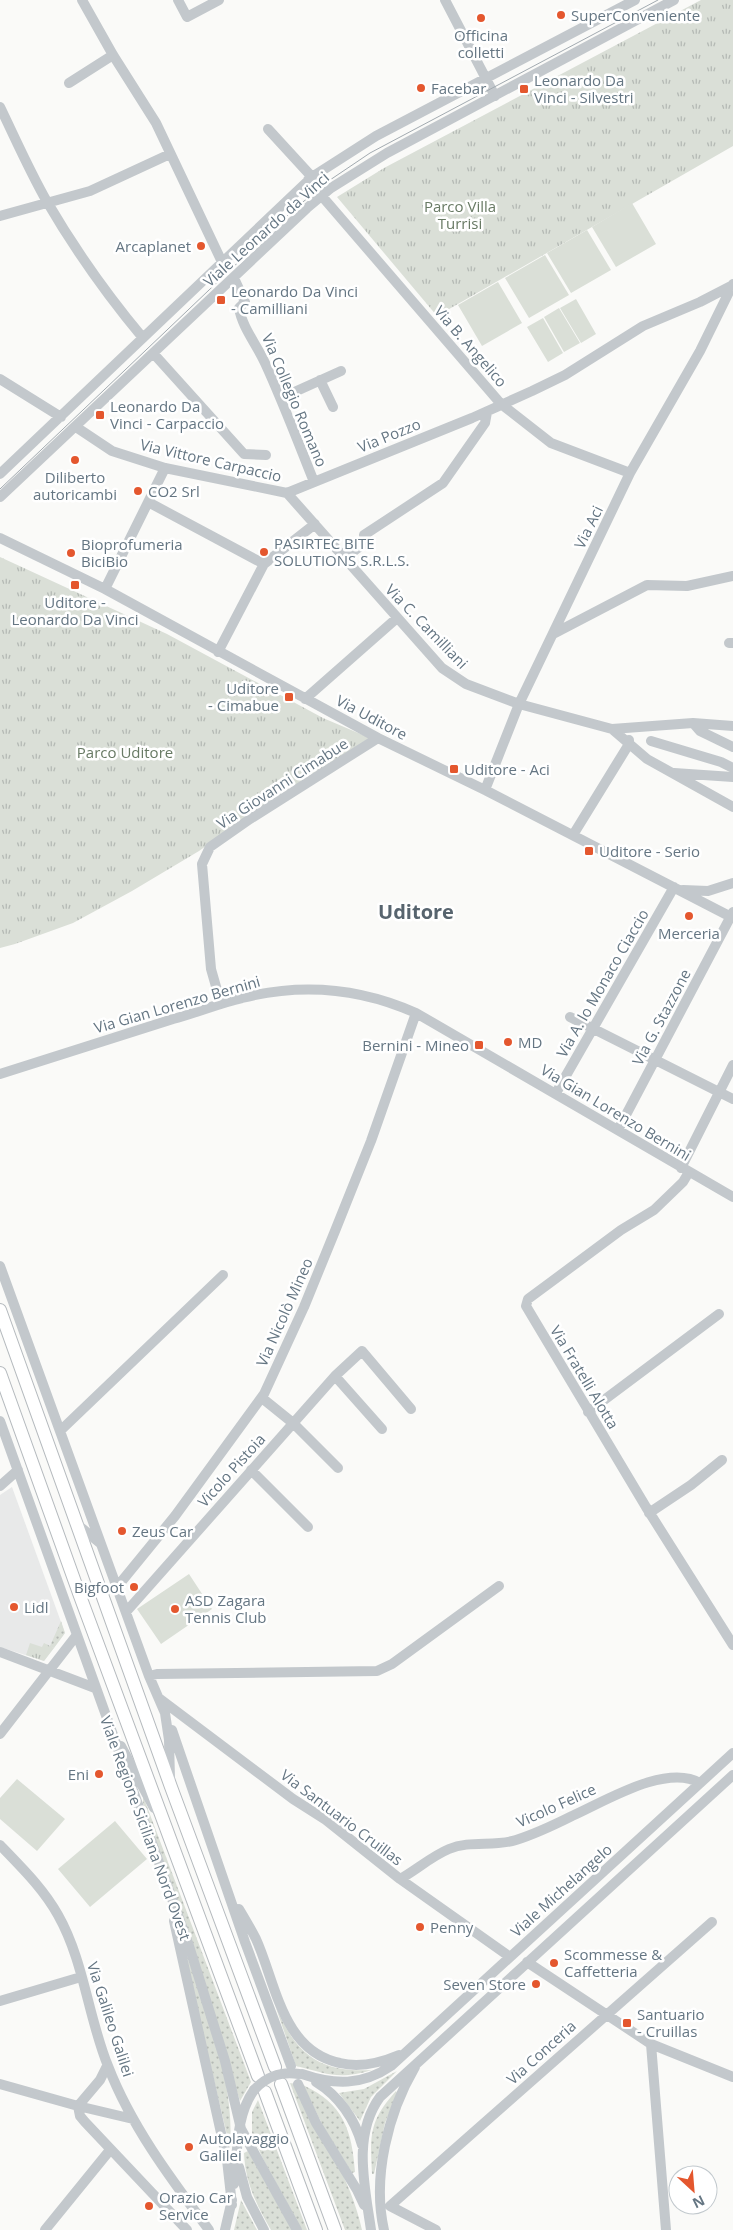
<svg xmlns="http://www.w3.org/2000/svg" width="733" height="2230" viewBox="0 0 733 2230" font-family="'Open Sans',sans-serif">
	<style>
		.built { fill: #e8e9e9 }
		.grass { fill: url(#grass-dots) }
		.park { fill: url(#park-tufts) }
		.garden { fill: #dadfd7 }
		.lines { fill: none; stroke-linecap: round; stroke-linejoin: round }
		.major-casing { stroke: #b5babe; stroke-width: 14 }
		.minor { stroke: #c3c8cc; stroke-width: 10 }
		.major { stroke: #fff; stroke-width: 12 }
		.tram { stroke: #a2aab0; stroke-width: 1 }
		.minor-bridge { stroke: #c3c8cc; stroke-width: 10 }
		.poi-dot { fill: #e4572e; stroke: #fff; stroke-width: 2 }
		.labels { text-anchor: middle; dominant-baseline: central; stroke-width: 5; stroke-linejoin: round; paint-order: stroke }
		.poi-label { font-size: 15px; fill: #657683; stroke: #fff; text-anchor: start }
		.park-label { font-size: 15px; fill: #687a64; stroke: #fff }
		.street-label { font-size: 15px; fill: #657683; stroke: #fff }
		.district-label { font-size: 20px; font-weight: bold; fill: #57646e; stroke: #fff }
	</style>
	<defs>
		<pattern id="grass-dots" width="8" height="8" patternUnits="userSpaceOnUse" patternTransform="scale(1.25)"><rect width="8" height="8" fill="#dadfd7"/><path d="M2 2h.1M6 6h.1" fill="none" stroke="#b4b9b4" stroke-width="1.8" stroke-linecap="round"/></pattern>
		<pattern id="park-tufts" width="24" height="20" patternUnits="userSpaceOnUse" patternTransform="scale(1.25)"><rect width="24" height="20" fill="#dadfd7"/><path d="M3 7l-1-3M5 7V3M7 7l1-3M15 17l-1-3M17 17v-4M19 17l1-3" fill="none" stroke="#b4b9b4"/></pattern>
	</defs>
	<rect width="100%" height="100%" fill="#fafaf8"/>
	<!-- built -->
	<path class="built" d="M12,1487L65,1633L44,1661L0,1647V1495Z"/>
	<!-- grass -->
	<path class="grass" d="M61,1621L65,1633L54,1648L50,1646Z
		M143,1796L251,2082L240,2101L143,1803Z
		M186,1953C207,2015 235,2081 230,2148L186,1961Z
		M275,2005C295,2053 318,2073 372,2070C339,2080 328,2074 296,2066Z
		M397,2071L371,2097L360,2121L339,2093L364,2089Z
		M290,2083L294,2084C319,2131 351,2178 362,2230H345Z
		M303,2085C344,2104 352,2131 355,2172L352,2173L323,2126Z
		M396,2091L397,2093L385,2123L374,2174H372C370,2135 369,2121 396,2091Z
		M258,2100L307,2230H302L262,2157L252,2133V2112Z
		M248,2151L292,2230H271C257,2206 245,2182 244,2153Z
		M241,2200L257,2230H234Z"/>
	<!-- park -->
	<path class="park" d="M701,0H733V146L437,316L337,197L384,168Z
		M0,557L167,634L323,718L370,738L246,817L199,851L132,891L73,923L15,944L0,948Z
		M30,1643L42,1647L44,1643L54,1648L44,1661L26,1655Z"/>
	<!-- garden -->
	<path class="garden" d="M632,203L656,244L616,267L592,227Z
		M587,230L611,270L571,293L547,253Z
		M545,255L569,295L529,318L505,278Z
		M498,282L522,323L482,346L458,305Z
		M576,299L596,334L581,343L560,308Z
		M559,308L580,343L564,352L544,317Z
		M543,318L563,353L548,362L527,327Z
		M189,1574L212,1609L161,1644L137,1609Z
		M17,1779L65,1819L37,1851L0,1819V1798Z
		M115,1821L147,1859L90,1907L58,1869Z"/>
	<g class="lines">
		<!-- major casing -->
		<g class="major-casing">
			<path id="major" d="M0,1310L171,1787L275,2067
				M0,1373L80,1596L258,2076
				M281,2084L335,2230
				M265,2092L316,2230"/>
		</g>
		<!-- minor -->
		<path class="minor" d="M82,0L113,55L156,123L222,262
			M178,0L187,17L219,0
			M445,0L495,96
			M69,83L113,55
			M0,107C15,138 29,170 46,200C74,248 107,295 143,338
			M268,129L312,177
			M308,180L501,404L551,443L630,473
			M0,216L90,191L170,154
			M234,278L245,302L239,308C242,327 257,345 265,363C283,402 298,442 314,482
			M153,353L244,454L266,455
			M0,379L61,417
			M320,380L333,407
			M281,398L341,371
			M76,427L112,451L165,468L287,493
			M0,474L312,177L376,136L635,0
			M287,493L442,668L466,684L519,704L612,729L693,723L733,726
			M287,493L472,418L532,391L565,375L643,326L700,302L733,285
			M0,497L307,208L331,188L387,153L674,0
			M148,502L264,564
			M0,538L105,589L378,738L485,790L733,918
			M344,558L368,541L364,535L443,483L485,423L487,412
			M105,589L165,468
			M553,634L647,585L687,586L733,576
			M729,643H733
			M218,652L264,564L315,524
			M305,699L397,618
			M693,723L700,731L733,747
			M612,729L647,759L733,807
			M651,741L721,762L733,768
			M674,773L733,777
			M485,790L519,704L630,473L700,351L733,284
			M573,835L629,744V740
			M683,890L708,891L733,883
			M221,1004L211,969L202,864L210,847L250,819L378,738
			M570,1017L733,1099
			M0,1074C58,1056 115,1037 173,1019C196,1013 219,1003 242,998C301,983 360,988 416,1013L733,1197
			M556,1093L674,887
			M618,1130L733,912
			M681,1168L733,1065
			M689,1172L683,1182L654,1210L621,1230L551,1282L528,1299L526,1306L646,1507L733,1645
			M0,1266L149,1676L165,1713L169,1740L170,1779
			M335,1376L382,1429
			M262,1398L293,1423L338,1468
			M588,1412L719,1314
			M0,1421L189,1946L225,2061L241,2129L297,2230
			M60,1431L223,1275
			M251,1470L308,1527
			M0,1486L18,1470
			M649,1513L691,1485L722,1460
			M78,1525L101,1544
			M117,1587L175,1516L264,1394L304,1307L335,1231L371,1141L416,1013
			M126,1612L335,1376L362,1351L411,1409
			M0,1652L95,1688
			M149,1676L157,1674L377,1671L392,1664L499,1586
			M160,1699L293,1799L326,1820L400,1879L510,1957
			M172,1730L245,1942L291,2066
			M0,1734L76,1636
			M121,1746L154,1808
			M0,1845C21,1867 43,1888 58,1915C84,1961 88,2017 108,2066C131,2126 171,2179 209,2230
			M400,1879C416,1870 432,1856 449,1849C470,1840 494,1847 516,1840C535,1834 554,1825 572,1816C604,1802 666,1763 700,1783
			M239,1909C245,1919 251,1929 256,1939C276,1983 282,2051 340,2063C360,2068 380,2063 399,2055
			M174,1921L227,2160L232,2205
			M527,1962L651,2044L733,2077
			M0,2001L81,1977
			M651,2044L666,2230
			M302,2074C334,2085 362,2086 391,2066L733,1753
			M316,2082C339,2096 355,2119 362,2145
			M0,2084L78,2106L133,2119
			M298,2084L316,2123L357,2190L364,2205
			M78,2106L80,2116L85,2122L187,2230
			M78,2106L100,2080L107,2066
			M239,2167L247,2197L264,2230
			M234,2184C238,2152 235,2117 254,2090
			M390,2206L712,1922
			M390,2206L436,2230
			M45,2230L110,2150
			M225,2230L232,2200
			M371,2230C365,2187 352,2135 380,2097L733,1775
			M384,2230C372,2177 388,2113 415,2067"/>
		<!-- major -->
		<use href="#major" class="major"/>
		<!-- tram -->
		<path class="tram" d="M0,489L292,211L327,182L370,153L658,0"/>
		<!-- minor-bridge -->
		<path class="minor-bridge" d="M254,2090C267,2076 281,2071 299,2074"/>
	</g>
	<!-- markers -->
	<g class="poi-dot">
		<circle cx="561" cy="15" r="5"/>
		<circle cx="481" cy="18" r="5"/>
		<circle cx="421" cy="88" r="5"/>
		<rect x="519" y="84" width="10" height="10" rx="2.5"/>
		<circle cx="201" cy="246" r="5"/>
		<rect x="216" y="295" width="10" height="10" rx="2.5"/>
		<rect x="95" y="410" width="10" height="10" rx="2.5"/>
		<circle cx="75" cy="460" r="5"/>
		<circle cx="138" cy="491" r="5"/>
		<circle cx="264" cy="552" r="5"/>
		<circle cx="71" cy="553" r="5"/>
		<rect x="70" y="580" width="10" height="10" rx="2.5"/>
		<rect x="284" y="692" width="10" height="10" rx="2.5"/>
		<rect x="449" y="764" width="10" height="10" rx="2.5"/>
		<rect x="584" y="846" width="10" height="10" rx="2.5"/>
		<circle cx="689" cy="916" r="5"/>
		<circle cx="508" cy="1042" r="5"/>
		<rect x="474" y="1040" width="10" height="10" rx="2.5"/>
		<circle cx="122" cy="1531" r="5"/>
		<circle cx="134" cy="1587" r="5"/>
		<circle cx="14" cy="1607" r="5"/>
		<circle cx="175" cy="1609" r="5"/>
		<circle cx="99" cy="1774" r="5"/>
		<circle cx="420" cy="1927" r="5"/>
		<circle cx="554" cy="1963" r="5"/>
		<circle cx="536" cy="1984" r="5"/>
		<rect x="622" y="2018" width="10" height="10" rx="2.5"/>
		<circle cx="189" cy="2147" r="5"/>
		<circle cx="149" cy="2206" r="5"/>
	</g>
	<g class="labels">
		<!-- poi labels -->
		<g class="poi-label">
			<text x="571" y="15">SuperConveniente</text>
			<text x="481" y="35" text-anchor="middle">Officina<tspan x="481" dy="17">colletti</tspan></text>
			<text x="534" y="80">Leonardo Da<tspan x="534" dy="17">Vinci - Silvestri</tspan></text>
			<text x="431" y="88">Facebar</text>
			<text x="191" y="246" text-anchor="end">Arcaplanet</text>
			<text x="231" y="291">Leonardo Da Vinci<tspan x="231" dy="17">- Camilliani</tspan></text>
			<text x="110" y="406">Leonardo Da<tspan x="110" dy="17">Vinci - Carpaccio</tspan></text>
			<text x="75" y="477" text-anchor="middle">Diliberto<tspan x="75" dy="17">autoricambi</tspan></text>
			<text x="148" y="491">CO2 Srl</text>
			<text x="274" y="543">PASIRTEC BITE<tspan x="274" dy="17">SOLUTIONS S.R.L.S.</tspan></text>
			<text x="81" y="544">Bioprofumeria<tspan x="81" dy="17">BiciBio</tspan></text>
			<text x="75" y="602" text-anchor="middle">Uditore -<tspan x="75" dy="17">Leonardo Da Vinci</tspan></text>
			<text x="279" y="688" text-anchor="end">Uditore<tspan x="279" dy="17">- Cimabue</tspan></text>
			<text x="464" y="769">Uditore - Aci</text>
			<text x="599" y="851">Uditore - Serio</text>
			<text x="689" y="933" text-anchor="middle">Merceria</text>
			<text x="518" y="1042">MD</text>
			<text x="469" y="1045" text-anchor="end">Bernini - Mineo</text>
			<text x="132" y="1531">Zeus Car</text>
			<text x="124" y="1587" text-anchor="end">Bigfoot</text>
			<text x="185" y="1600">ASD Zagara<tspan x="185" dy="17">Tennis Club</tspan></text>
			<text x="24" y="1607">Lidl</text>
			<text x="89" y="1774" text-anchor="end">Eni</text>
			<text x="430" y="1927">Penny</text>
			<text x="564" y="1954">Scommesse &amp;<tspan x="564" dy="17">Caffetteria</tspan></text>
			<text x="526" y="1984" text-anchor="end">Seven Store</text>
			<text x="637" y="2014">Santuario<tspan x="637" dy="17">- Cruillas</tspan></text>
			<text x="199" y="2138">Autolavaggio<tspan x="199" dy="17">Galilei</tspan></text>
			<text x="159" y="2197">Orazio Car<tspan x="159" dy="17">Service</tspan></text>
		</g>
		<!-- park labels -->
		<g class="park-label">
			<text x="460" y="206">Parco Villa<tspan x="460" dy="17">Turrisi</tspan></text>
			<text x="125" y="752">Parco Uditore</text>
		</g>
		<!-- street labels -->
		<g class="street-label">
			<text transform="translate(266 229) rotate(-42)">Viale Leonardo da Vinci</text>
			<text transform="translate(471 346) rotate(49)">Via B. Angelico</text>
			<text transform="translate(295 400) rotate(67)">Via Collegio Romano</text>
			<text transform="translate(389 435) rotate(-22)">Via Pozzo</text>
			<text transform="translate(211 460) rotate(13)">Via Vittore Carpaccio</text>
			<text transform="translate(588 527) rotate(-64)">Via Aci</text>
			<text transform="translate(427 626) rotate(46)">Via C. Camilliani</text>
			<text transform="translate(372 717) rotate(28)">Via Uditore</text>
			<text transform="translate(282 783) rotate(-33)">Via Giovanni Cimabue</text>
			<text transform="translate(602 983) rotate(-60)">Via A. lo Monaco Ciaccio</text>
			<text transform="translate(177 1004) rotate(-16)">Via Gian Lorenzo Bernini</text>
			<text transform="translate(661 1017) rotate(-62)">Via G. Stazzone</text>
			<text transform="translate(616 1112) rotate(31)">Via Gian Lorenzo Bernini</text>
			<text transform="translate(284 1312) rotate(-66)">Via Nicolò Mineo</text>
			<text transform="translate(585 1377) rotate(59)">Via Fratelli Alotta</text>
			<text transform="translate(231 1470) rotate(-48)">Vicolo Pistoia</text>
			<text transform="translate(556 1805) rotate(-24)">Vicolo Felice</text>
			<text transform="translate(342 1817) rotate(37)">Via Santuario Cruillas</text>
			<text transform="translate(146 1828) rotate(70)">Viale Regione Siciliana Nord Ovest</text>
			<text transform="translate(561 1890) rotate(-42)">Viale Michelangelo</text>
			<text transform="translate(111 2019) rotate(72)">Via Galileo Galilei</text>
			<text transform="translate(541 2052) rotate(-42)">Via Conceria</text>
		</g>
		<!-- district labels -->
		<g class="district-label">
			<text x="416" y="911">Uditore</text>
		</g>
	</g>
	<!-- north arrow -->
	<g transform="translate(693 2190) rotate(154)"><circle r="24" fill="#ffffff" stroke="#c1c8cd"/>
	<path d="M0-4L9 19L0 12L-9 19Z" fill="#e4572e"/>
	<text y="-8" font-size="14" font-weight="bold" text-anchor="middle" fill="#657683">N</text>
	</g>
</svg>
